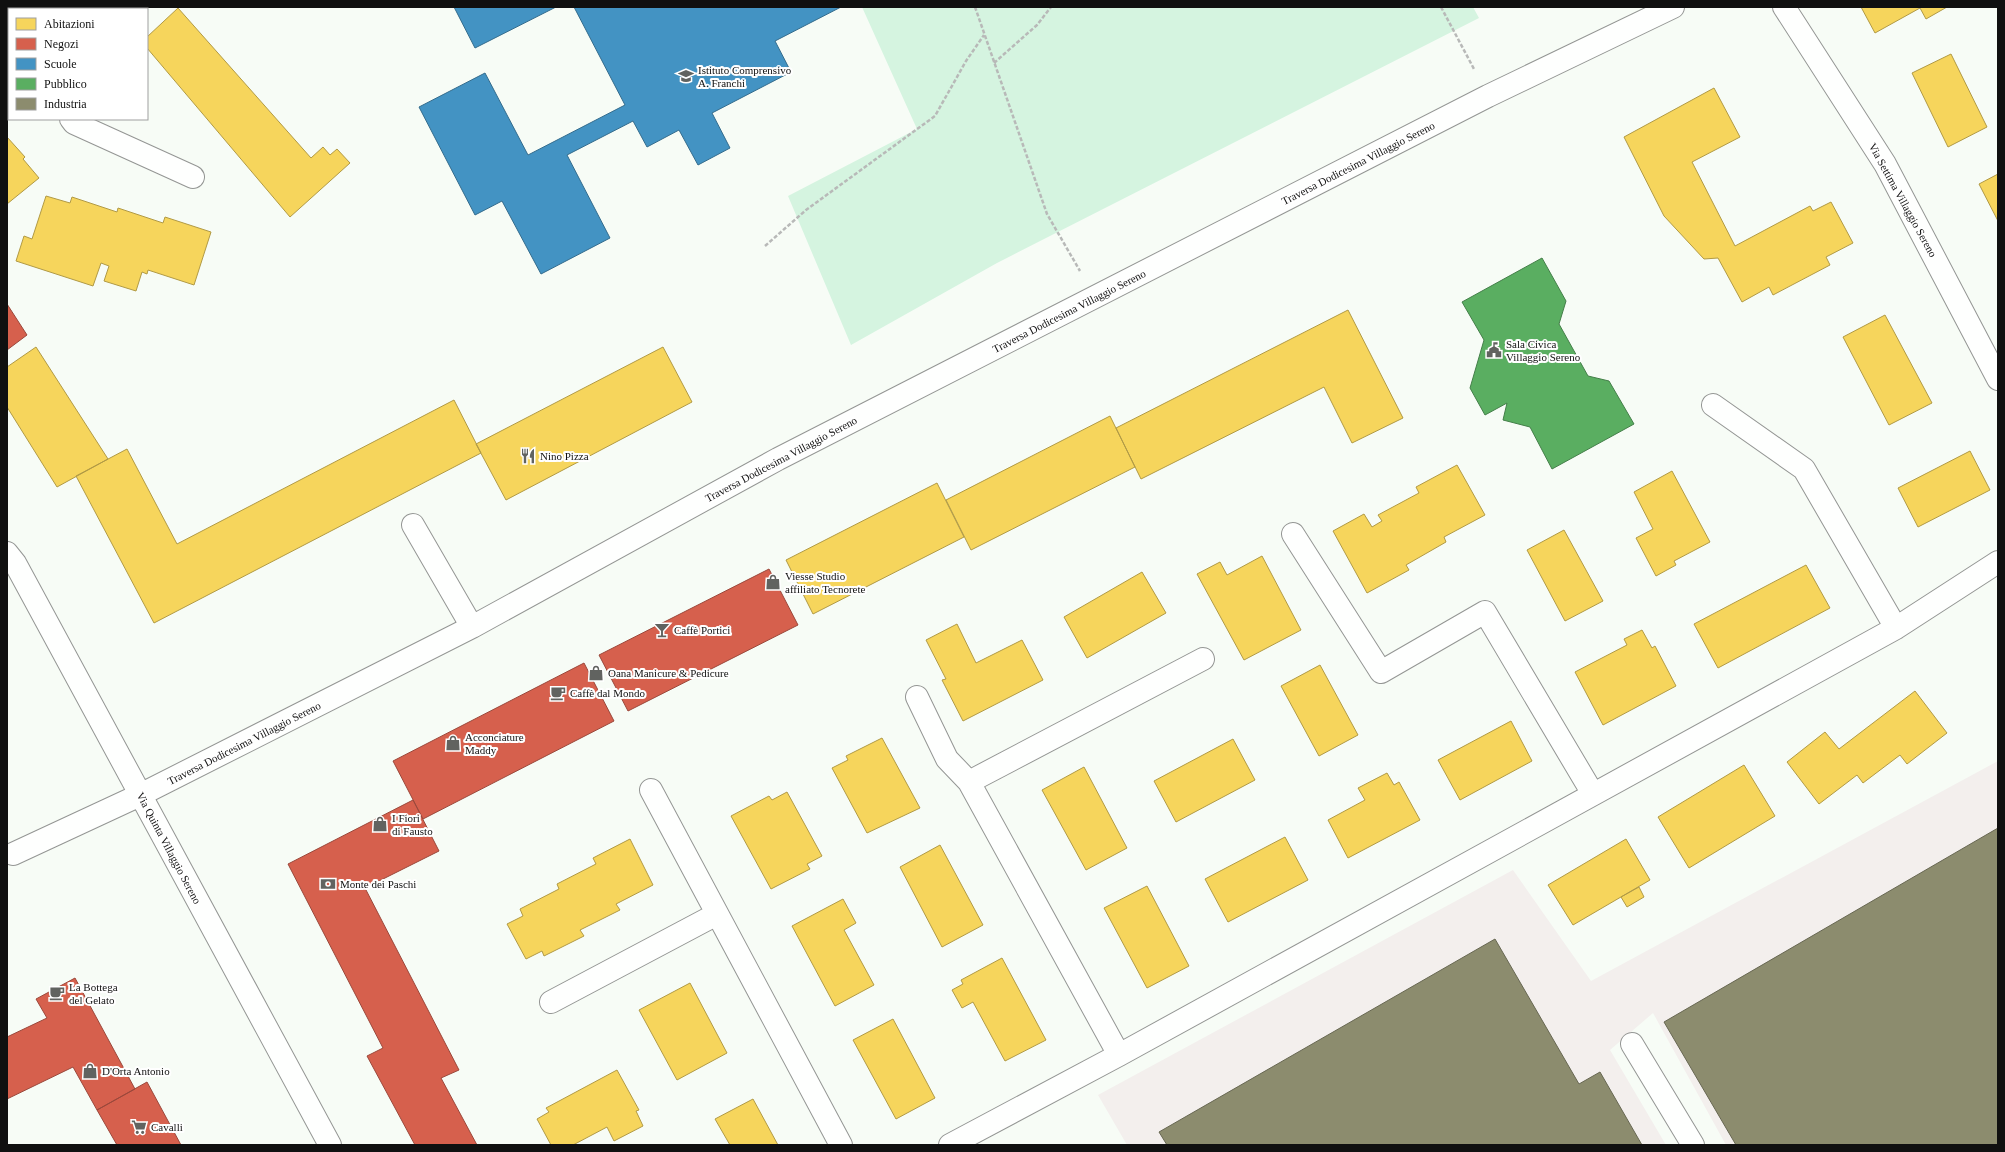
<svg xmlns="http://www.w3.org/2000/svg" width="2005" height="1152" viewBox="0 0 2005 1152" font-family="Georgia,serif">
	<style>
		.industrial { fill: #f3efed }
		.green { fill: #d5f4e0 }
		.homes { fill: #f6d55c; stroke: #b19a45 }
		.shops { fill: #d6604d; stroke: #9b483b }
		.schools { fill: #4393c3; stroke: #346c8d }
		.public { fill: #5aae61; stroke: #447f49 }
		.industry { fill: #8c8c6e; stroke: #676752 }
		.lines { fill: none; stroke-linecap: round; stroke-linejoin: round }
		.minor-casing { stroke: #949694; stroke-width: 24 }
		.path { stroke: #b8b9b8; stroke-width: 2.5; stroke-dasharray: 4 2; stroke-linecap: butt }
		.minor { stroke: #fefffe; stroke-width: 22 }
		.labels { text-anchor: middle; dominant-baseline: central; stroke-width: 4; stroke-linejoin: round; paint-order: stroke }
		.poi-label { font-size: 11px; fill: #101010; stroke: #fff; text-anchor: start }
		.street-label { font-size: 11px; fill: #101010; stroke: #fff }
	</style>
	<rect width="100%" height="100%" fill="#f7fcf6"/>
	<!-- industrial -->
	<path class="industrial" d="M1998,761V1145H1726L1653,1013L1610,1050L1666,1145H1127L1098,1095L1513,870L1591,981Z"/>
	<!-- green -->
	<path class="green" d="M862,7H1473L1479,18L997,263L851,345L788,196L917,129Z"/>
	<!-- homes -->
	<path class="homes" d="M37,7H95L97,9H38Z
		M1861,7H1947L1926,19L1920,8L1875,33Z
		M178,8L311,158L323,147L330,155L337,149L350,163L290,217L147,48V37Z
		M1951,54L1987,127L1948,147L1912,73Z
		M1714,88L1740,137L1692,162L1735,246L1810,206L1813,211L1831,202L1853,243L1826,257L1830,265L1773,295L1769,287L1742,302L1718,258L1704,259L1664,216L1624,137Z
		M7,137L25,157L23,159L39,178L7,204Z
		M1998,174V221L1979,184Z
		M46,196L70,203L72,197L117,212L118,208L163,223L165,217L211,232L194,285L148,270L147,274L142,272L136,291L104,281L109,266L101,263L93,286L16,261L24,236L32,239Z
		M1348,310L1403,418L1352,443L1324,387L1141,479L1116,428Z
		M1885,315L1932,403L1889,425L1843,337Z
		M36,347L108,459L57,487L7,407V367Z
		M663,347L692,402L506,500L476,444Z
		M454,400L481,453L154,623L76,476L127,449L177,544Z
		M1110,416L1135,467L971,550L946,500Z
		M1970,451L1990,490L1918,527L1898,488Z
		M1457,465L1485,515L1444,537L1446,542L1406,565L1409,570L1367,593L1333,531L1364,514L1372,527L1382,521L1378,515L1419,493L1416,487Z
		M1672,471L1710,542L1674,561L1676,565L1656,576L1636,538L1653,529L1634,492Z
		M937,483L964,537L813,614L786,560Z
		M1564,530L1603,601L1565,621L1527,550Z
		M1262,556L1301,630L1244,660L1197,574L1220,562L1227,575Z
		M1806,565L1830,608L1718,668L1694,624Z
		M1142,572L1166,613L1087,658L1064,617Z
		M957,624L976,663L1022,640L1043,680L963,721L942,680L946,679L926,640Z
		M1642,630L1652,648L1655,646L1676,686L1603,725L1575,672L1627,645L1624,639Z
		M1320,665L1358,735L1319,756L1281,686Z
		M1915,691L1947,733L1907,764L1900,755L1863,783L1857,775L1819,804L1787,762L1825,732L1839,749Z
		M1511,721L1532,761L1460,800L1438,760Z
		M882,738L920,808L867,833L832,768L848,760L846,756Z
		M1233,739L1255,780L1176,822L1154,781Z
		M1744,765L1775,816L1689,868L1658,817Z
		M1084,767L1127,848L1086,870L1042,790Z
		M1387,773L1394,785L1399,782L1420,820L1348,858L1328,820L1365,800L1358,788Z
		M787,792L822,856L807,864L810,869L771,889L731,816L769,796L772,800Z
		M1285,837L1308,880L1228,922L1205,879Z
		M630,839L653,885L616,904L620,910L580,930L584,936L544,956L542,951L526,959L507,924L523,916L520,909L559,889L557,884L596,864L593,858Z
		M1626,839L1650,880L1573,925L1548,885Z
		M940,845L983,925L942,947L900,867Z
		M1147,886L1189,966L1147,988L1104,908Z
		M1639,887L1644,897L1627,907L1621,897Z
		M843,899L856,923L844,930L874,985L835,1006L792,926Z
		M1002,958L1046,1040L1005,1061L973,1002L962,1008L952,990L963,984L961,980Z
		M690,983L727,1053L677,1080L639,1010Z
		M893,1019L935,1098L896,1119L853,1040Z
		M617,1070L639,1110L636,1111L643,1126L614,1141L607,1127L573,1145H551L537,1119L549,1112L546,1108Z
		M753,1099L778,1145H730L715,1119Z"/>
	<!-- shops -->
	<path class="shops" d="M7,304L27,335L7,350Z
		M769,569L798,625L628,711L599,655Z
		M584,663L614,721L423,819L393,761Z
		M413,800L439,851L365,888L459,1070L441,1078L477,1145H415L367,1056L383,1048L288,864Z
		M75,978L135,1089L97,1110L73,1067L7,1099V1037L47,1018L36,999Z
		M147,1082L181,1145H117L97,1110Z"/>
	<!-- schools -->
	<path class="schools" d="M454,7H556L475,48Z
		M574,7H841L775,41L791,72L712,113L730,148L698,165L679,130L647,147L633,121L567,155L610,238L541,274L502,201L475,215L419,107L485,73L528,155L625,105Z"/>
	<!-- public -->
	<path class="public" d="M1542,258L1566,301L1559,324L1588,376L1609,381L1634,424L1552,469L1530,427L1503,420L1507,403L1485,415L1470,388L1484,340L1462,302Z"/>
	<!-- industry -->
	<path class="industry" d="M1998,828V1145H1736L1664,1022Z
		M1495,939L1579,1084L1600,1072L1642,1145H1167L1159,1132Z"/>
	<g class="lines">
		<!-- minor casing -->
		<g class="minor-casing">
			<path id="minor" d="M1784,7L1885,164L1998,379
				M7,47L9,49
				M71,119L74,123L193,177
				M1713,405L1804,469L1896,628
				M413,525L472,627
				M1293,534L1381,672L1485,612L1593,794
				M7,553L15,563L330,1145
				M917,697L947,759L969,782L1119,1055
				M969,782L1203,659
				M651,790L841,1145
				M13,854L140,795L472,627L778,459L1488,96L1673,7
				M551,1002L717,914
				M1632,1044L1693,1145
				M950,1145L1119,1055L1896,628L1998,562"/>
		</g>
		<!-- path -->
		<path class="path" d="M975,7L1047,214L1080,271
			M1441,7L1474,69
			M994,63L1037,25L1051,7
			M765,246L806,210L935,116L966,61L984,35"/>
		<!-- minor -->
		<use href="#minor" class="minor"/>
	</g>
	<!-- icons -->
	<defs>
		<g id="school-bare" transform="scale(1.2)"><path d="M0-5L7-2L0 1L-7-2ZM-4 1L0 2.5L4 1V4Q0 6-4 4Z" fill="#616360" stroke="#fff" stroke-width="2.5" paint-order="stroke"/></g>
		<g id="civic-bare" transform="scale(1.2)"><path d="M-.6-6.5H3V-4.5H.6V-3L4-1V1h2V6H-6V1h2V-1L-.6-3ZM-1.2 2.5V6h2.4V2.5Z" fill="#616360" stroke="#fff" stroke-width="2.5" paint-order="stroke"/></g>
		<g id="restaurant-bare" transform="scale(1.2)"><path d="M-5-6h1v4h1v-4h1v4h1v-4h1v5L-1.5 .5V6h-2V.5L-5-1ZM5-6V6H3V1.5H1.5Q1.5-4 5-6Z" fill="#616360" stroke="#fff" stroke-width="2.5" paint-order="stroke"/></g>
		<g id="shop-bare" transform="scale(1.2)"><path d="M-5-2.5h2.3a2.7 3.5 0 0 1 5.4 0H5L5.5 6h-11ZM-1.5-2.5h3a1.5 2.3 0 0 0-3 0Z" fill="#616360" stroke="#fff" stroke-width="2.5" paint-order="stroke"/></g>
		<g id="bar-bare" transform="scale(1.2)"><path d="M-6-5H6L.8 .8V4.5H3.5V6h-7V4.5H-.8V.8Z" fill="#616360" stroke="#fff" stroke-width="2.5" paint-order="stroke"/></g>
		<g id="cafe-bare" transform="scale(1.2)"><path d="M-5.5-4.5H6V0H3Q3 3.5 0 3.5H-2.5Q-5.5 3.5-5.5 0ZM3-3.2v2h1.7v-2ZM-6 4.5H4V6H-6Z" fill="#616360" stroke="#fff" stroke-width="2.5" paint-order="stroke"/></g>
		<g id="bank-bare" transform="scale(1.2)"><path d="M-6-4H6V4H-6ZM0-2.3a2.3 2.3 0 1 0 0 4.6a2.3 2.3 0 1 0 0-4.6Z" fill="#616360" stroke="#fff" stroke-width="2.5" paint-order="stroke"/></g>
		<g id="supermarket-bare" transform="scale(1.2)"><path d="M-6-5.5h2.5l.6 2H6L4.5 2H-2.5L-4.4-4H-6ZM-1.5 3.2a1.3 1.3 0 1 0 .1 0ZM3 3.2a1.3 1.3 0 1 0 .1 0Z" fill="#616360" stroke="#fff" stroke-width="2.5" paint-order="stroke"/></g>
	</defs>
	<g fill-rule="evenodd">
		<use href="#school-bare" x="686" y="76"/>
		<use href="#civic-bare" x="1494" y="350"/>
		<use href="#restaurant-bare" x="528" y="456"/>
		<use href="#shop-bare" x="773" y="582"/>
		<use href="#bar-bare" x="662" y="630"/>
		<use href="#shop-bare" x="596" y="673"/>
		<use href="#cafe-bare" x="558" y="693"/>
		<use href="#shop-bare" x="453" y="743"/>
		<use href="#shop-bare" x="380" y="824"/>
		<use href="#bank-bare" x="328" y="884"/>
		<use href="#cafe-bare" x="57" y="993"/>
		<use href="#shop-bare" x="90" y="1071"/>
		<use href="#supermarket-bare" x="139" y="1127"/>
	</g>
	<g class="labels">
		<!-- poi labels -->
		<g class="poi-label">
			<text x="698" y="70">Istituto Comprensivo<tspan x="698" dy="13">A. Franchi</tspan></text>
			<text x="1506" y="344">Sala Civica<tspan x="1506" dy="13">Villaggio Sereno</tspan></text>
			<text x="540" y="456">Nino Pizza</text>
			<text x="785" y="576">Viesse Studio<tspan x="785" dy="13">affiliato Tecnorete</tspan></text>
			<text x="674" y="630">Caffè Portici</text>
			<text x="608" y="673">Oana Manicure &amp; Pedicure</text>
			<text x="570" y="693">Caffè dal Mondo</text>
			<text x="465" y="737">Acconciature<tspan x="465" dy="13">Maddy</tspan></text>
			<text x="392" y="818">I Fiori<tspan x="392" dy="13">di Fausto</tspan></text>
			<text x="340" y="884">Monte dei Paschi</text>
			<text x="69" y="987">La Bottega<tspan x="69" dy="13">del Gelato</tspan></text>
			<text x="102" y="1071">D'Orta Antonio</text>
			<text x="151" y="1127">Cavalli</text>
		</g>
		<!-- street labels -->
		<g class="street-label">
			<text transform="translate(1358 163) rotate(-27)">Traversa Dodicesima Villaggio Sereno</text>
			<text transform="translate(1903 200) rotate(61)">Via Settima Villaggio Sereno</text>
			<text transform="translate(1069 311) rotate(-27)">Traversa Dodicesima Villaggio Sereno</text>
			<text transform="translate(781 459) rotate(-28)">Traversa Dodicesima Villaggio Sereno</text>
			<text transform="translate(244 743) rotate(-27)">Traversa Dodicesima Villaggio Sereno</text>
			<text transform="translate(169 848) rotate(62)">Via Quinta Villaggio Sereno</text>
		</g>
	</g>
	<!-- border -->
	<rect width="2005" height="1152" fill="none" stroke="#101010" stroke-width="16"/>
	<!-- legend -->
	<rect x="8" y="8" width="140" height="112" fill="#ffffff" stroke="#9f9f9f"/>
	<rect x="16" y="18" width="20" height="12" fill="#f6d55c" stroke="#9f9f9f"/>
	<text x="44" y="28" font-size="12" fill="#101010">Abitazioni</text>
	<rect x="16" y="38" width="20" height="12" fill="#d6604d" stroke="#9f9f9f"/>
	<text x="44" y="48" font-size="12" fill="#101010">Negozi</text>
	<rect x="16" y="58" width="20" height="12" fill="#4393c3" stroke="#9f9f9f"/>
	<text x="44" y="68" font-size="12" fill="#101010">Scuole</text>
	<rect x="16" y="78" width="20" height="12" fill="#5aae61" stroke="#9f9f9f"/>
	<text x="44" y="88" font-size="12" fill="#101010">Pubblico</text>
	<rect x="16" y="98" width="20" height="12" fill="#8c8c6e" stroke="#9f9f9f"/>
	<text x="44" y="108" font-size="12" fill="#101010">Industria</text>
</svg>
